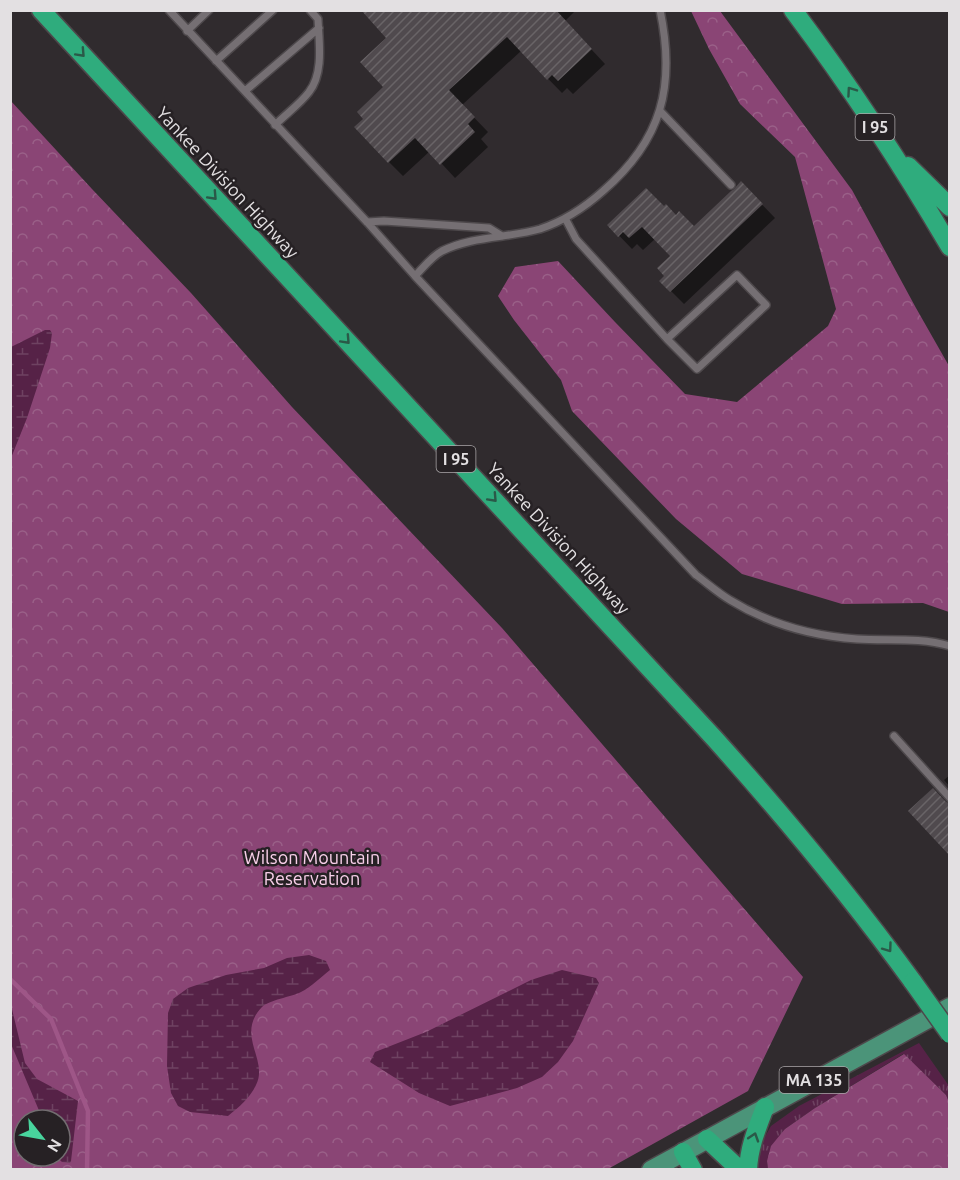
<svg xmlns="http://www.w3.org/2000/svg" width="960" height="1180" viewBox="0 0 960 1180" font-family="Ubuntu,sans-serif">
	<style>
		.grass { fill: url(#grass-tufts) }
		.forest { fill: url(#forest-crowns); fill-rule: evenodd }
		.wetland { fill: url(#wetland-marsh) }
		.shadow { fill: #0007 }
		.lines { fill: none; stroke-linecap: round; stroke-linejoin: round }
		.stream { stroke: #9e5687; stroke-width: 4.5 }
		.building { fill: url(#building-hatch) }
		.lane-casing { stroke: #4d484b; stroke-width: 10 }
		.primary-casing { stroke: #4d484b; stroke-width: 21 }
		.highway-casing { stroke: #4d484b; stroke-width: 21 }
		.path { stroke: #827e81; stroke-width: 3; stroke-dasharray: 4.5 4.5; stroke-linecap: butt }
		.lane { stroke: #756f73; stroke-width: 7 }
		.primary { stroke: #4b9479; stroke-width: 18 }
		.highway { stroke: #2fac7d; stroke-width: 18 }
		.highway-bridge-casing { stroke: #4d484b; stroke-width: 21; stroke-linecap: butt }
		.highway-bridge { stroke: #2fac7d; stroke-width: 18 }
		.oneway { stroke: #2a5948 }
		.labels { text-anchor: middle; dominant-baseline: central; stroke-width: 5; stroke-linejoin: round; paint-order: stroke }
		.shield { fill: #262124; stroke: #aaa7a9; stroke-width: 1.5 }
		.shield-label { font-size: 16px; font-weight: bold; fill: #e3e0e2 }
		.street-label { font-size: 18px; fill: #e3e0e2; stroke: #262124 }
		.park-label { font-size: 18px; fill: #f8cfe9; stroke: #262124 }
	</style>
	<defs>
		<pattern id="grass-tufts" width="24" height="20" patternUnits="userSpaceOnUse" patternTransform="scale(1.5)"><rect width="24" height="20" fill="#562247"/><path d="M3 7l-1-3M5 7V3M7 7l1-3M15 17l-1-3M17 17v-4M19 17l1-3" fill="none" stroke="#6e4261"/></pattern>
		<pattern id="forest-crowns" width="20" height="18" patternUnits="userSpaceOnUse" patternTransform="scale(1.5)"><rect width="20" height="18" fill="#8a4575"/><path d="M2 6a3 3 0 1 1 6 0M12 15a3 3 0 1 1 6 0" fill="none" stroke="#9a6088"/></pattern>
		<pattern id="wetland-marsh" width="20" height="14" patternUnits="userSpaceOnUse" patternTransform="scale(1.5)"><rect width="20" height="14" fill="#562247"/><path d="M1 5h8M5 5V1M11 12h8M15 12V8" fill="none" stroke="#6e4261"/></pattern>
		<pattern id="building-hatch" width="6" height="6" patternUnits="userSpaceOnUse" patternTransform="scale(1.5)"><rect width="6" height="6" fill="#504a4e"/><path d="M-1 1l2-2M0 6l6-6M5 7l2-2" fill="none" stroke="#696467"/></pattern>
	</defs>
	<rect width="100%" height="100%" fill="#302b2e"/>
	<!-- grass -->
	<path class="grass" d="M919,1043L949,1086V1102L946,1095L903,1054L815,1108L785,1129L767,1161L768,1169H758L757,1163L761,1144L771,1126L799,1106Z"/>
	<!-- forest -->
	<path class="forest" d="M691,11H720L852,190L916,308L949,366V612L923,603L842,604L742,574L676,519L572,411L561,380L514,320L498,296L515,267L558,261L615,322L685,394L737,402L828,326L836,309L795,157L740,104L709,49Z
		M10,100L92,189L191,293L292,407L502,628L803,977L748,1091L608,1169H11ZM24,1120H60V1156H24Z
		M904,1054L946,1095L949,1102V1169H768L767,1161L771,1146L785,1129L815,1108Z"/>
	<!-- wetland -->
	<path class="wetland" d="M45,330H50L52,333L50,348L27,418L11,458V347Z
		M309,955L326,961L330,970C321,977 311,987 301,992C291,997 269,1000 262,1007C235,1035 269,1060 256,1085C250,1098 239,1107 228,1116L190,1112L178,1106L171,1093L167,1066L168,1013L173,999L188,988L226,975L264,968L287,958Z
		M562,970L596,978L599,983L573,1041L558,1062L542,1077L517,1088L450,1106L419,1093L370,1062L375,1052L426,1032L531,980Z
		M10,1001L25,1063L37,1079L78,1101L71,1161L70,1163L62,1162L56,1156H60V1120H43L11,1044Z"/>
	<!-- shadow -->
	<path class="shadow" d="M363,10H576L565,21L605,64L573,94L567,88L562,93L521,51L462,105L488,132L481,139L488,147L455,178L430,151L403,176L389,162L365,119L385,88L388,38Z
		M741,183L775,218L684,304L661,281L666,276L672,257L655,239L643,250L637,244L632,249L609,225L664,208L694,228Z
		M950,775V787L944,780Z"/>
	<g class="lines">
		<!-- stream -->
		<path class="stream" d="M10,979L51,1019L88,1111L87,1170"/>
	</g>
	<!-- building -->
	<path class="building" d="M361,10H556L592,49L558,81L552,75L547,80L507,37L449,90L475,117L468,124L475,132L440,165L415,138L388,163L354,127L363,119L357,112L383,87L360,62L386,38Z
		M741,181L763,204L670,292L659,281L664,276L657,268L670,256L642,227L629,238L623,232L618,237L607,225L646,188L664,206L666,204L676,215L679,211L694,226L731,191L734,189Z
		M933,788L946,802L950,803V856L908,811Z"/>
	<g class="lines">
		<!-- lane casing -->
		<g class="lane-casing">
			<path id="lane" d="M169,10L367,222L415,276L696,575C707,583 718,593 730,600C769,624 812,636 857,639C888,641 919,637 950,646
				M187,31L209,10
				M216,61L273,10
				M245,91L319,28
				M660,111L731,185
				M275,125C286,114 300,104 309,92C324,73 319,42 318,19L310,10
				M565,218L576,239L667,339L697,369L766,305L737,275L667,339
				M367,222L384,221L489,228L502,236
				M415,276C423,268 431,257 442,251C472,236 508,238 540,229C564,221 584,208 603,191C662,140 676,86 660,10
				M894,736L950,798"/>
		</g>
		<!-- primary casing -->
		<g class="primary-casing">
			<path id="primary" d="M651,1170L950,1007"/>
		</g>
		<!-- highway casing -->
		<g class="highway-casing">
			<path id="highway" d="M41,10L714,738C784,816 851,897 913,982
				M793,10C850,86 902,165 950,247
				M908,166L950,207
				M707,1139L740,1170
				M683,1152L693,1170
				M748,1170C749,1147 757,1128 765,1107"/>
		</g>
		<!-- path -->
		<path class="path" d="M10,1167L12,1170"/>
		<!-- lane -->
		<use href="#lane" class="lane"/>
		<!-- primary -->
		<use href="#primary" class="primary"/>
		<!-- highway -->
		<use href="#highway" class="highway"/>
		<!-- highway-bridge casing -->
		<g class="highway-bridge-casing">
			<path id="highway-bridge" d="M913,982L950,1034"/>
		</g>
		<!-- highway-bridge -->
		<use href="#highway-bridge" class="highway-bridge"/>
	</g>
	<!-- one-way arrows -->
	<defs><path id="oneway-chevron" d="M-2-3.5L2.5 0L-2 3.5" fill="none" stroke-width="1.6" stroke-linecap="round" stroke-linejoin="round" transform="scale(1.5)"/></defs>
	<g class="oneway">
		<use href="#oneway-chevron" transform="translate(81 53) rotate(47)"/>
		<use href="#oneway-chevron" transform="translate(851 91) rotate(-125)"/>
		<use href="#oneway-chevron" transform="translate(213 196) rotate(47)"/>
		<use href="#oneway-chevron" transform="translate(346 340) rotate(47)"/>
		<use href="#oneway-chevron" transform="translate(493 498) rotate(47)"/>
		<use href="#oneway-chevron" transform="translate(888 948) rotate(54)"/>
		<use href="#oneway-chevron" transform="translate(754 1137) rotate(-72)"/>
	</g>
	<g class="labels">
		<!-- shield labels -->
		<g class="shield">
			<rect x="855.5" y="114" width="39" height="26" rx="4.5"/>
			<rect x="436.5" y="446" width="39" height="26" rx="4.5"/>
			<rect x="779.5" y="1067" width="69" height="26" rx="4.5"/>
		</g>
		<g class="shield-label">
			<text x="875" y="127">I 95</text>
			<text x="456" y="459">I 95</text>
			<text x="814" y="1080">MA 135</text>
		</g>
		<!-- street labels -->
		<g class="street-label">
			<text transform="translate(228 182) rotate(47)">Yankee Division Highway</text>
			<text transform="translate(559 538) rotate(47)">Yankee Division Highway</text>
		</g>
		<!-- park labels -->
		<g class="park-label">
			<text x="312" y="857">Wilson Mountain<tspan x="312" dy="21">Reservation</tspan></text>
		</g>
	</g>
	<!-- border -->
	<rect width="960" height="1180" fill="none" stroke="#e3e0e2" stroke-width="24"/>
	<!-- north arrow -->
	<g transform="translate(42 1138) rotate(121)"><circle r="28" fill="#262124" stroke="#726d70" stroke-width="1.5"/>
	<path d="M0-4.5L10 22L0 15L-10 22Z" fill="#48d49d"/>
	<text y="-9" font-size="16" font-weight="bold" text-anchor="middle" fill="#e3e0e2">N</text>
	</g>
</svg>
